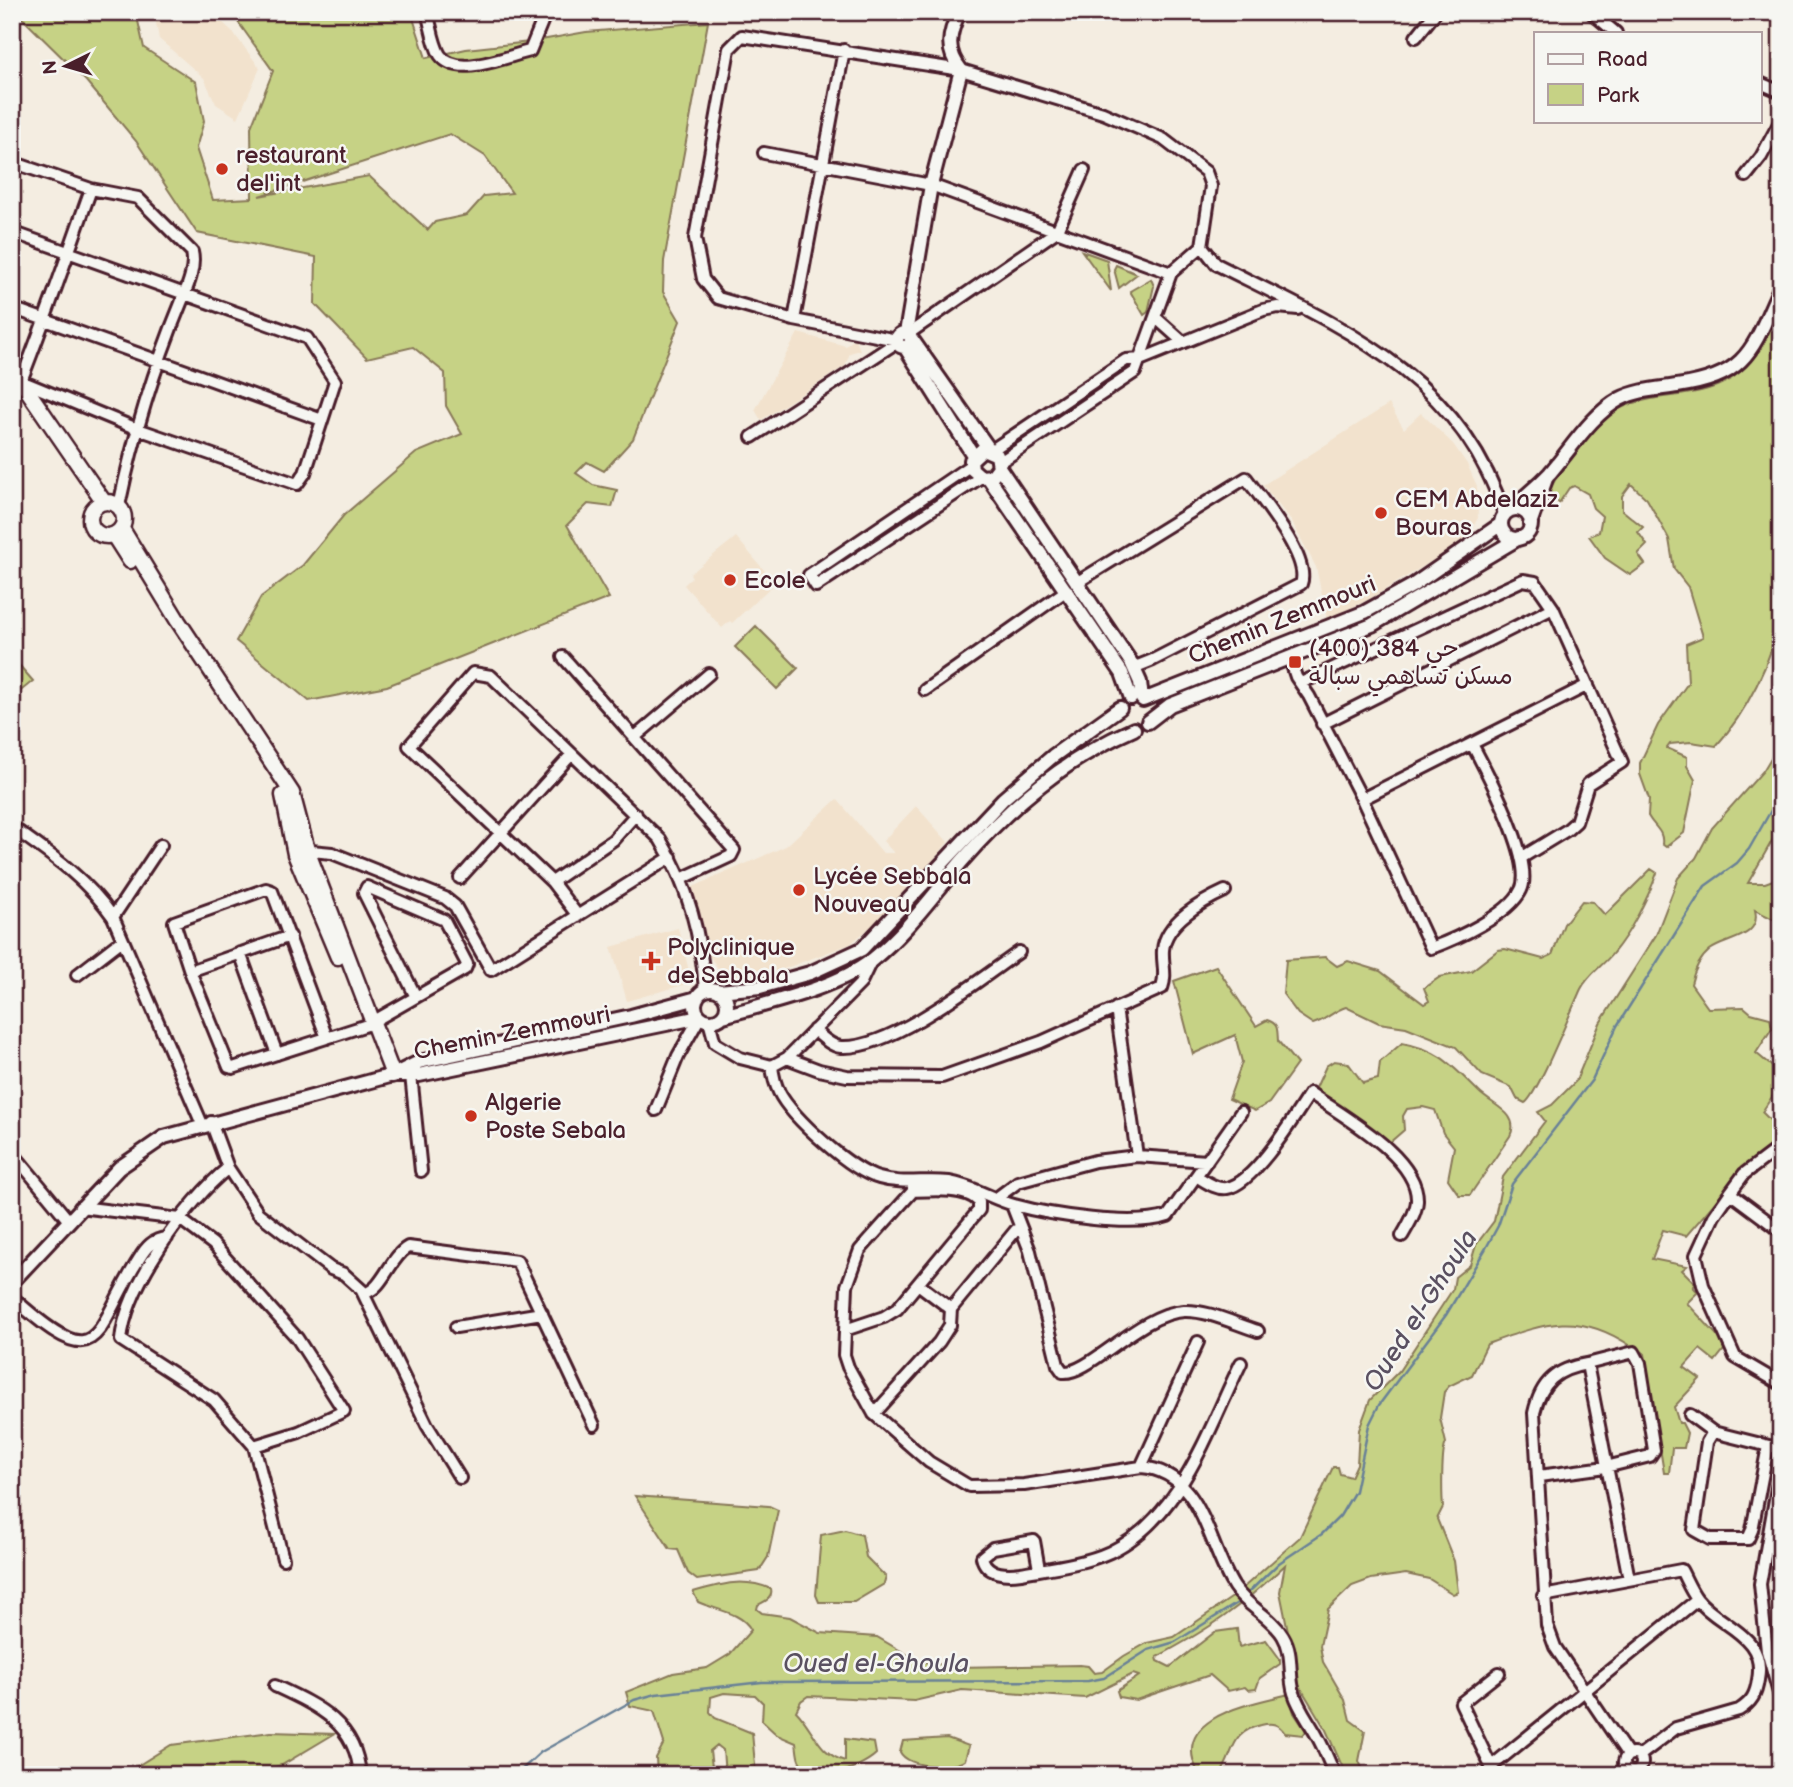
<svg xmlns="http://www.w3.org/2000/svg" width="1793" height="1787" viewBox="0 0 1793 1787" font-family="'Balsamiq Sans','Playpen Sans Arabic',sans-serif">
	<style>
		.built { fill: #f2e2cd }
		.green { fill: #c6d285; stroke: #887858; stroke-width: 2; fill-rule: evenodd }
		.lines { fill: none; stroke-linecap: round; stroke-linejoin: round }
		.stream { stroke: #698197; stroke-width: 2.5 }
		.minor-casing { stroke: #4a1f2b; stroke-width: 16 }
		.tertiary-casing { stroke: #4a1f2b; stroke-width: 18 }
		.secondary-casing { stroke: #4a1f2b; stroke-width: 19 }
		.minor { stroke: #f6f6f2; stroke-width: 10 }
		.tertiary { stroke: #f6f6f2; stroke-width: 12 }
		.secondary { stroke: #f6f6f2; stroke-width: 14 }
		.poi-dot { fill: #c8321e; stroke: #f6f6f2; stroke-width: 2.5 }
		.labels { text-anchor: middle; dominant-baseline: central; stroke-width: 5; stroke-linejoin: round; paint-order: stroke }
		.poi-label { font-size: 24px; fill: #4a1f2b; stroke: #f6f6f2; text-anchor: start }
		.street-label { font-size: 24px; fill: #4a1f2b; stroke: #f6f6f2 }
		.water-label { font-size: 26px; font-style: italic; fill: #5a5061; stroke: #f6f6f2 }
	</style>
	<rect width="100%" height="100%" fill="#f4ede1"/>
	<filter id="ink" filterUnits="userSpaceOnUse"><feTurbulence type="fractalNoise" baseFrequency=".0143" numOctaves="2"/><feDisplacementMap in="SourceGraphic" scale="14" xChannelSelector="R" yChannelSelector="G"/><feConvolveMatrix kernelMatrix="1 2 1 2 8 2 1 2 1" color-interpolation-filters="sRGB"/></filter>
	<g filter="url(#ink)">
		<!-- built -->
		<path class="built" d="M154,12H211L232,31L260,68L238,118L216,104L204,78L159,39Z
			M798,333L846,346L855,338L860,350L850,353L845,366L761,420L755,410Z
			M1389,404L1404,429L1421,413L1453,444L1467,464L1477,486L1478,518L1467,537L1455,547L1368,600L1327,619L1316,567L1292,522L1263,485Z
			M736,537L775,583L732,623L730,621L722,628L684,585L692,577L690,574Z
			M837,799L883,853H894L883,841L916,806L948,842L896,906L850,944L757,979H736L720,971L710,957L686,890L786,846Z
			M678,928L690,975L683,985L627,1001L611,947Z"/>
		<!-- green -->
		<path class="green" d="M16,12H136L144,48L196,82L204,121L196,148L213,200L252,198L251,127L273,71L231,12H411L426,58L466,49L530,42L586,32L708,22L664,261L663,292L680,321L633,439L604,471L587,462L576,473L593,485L617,490L612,507L588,504L567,525L609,598L387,686L309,701L236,641L261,597L303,565L344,515L416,453L462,434L446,406L445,373L413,347L367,358L315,304L316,257L197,233L136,141L86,81ZM450,134L485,156L512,193L484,196L467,215L435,222L428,230L369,176L259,196Z
			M1082,251L1107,260L1111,291Z
			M1116,265L1137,274L1119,288L1114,269Z
			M1151,279L1154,286L1148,312L1144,315L1130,291Z
			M1781,302V540L1777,546C1779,569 1782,593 1779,616C1773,661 1746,713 1716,746L1691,742L1670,744L1667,748L1687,757V766L1695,780L1684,833L1666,847L1662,844C1664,831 1654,827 1648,816L1649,799L1640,774V763L1658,725L1688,683L1686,644L1703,637L1688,587L1674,569L1669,539L1647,499L1631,484L1622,496V510L1643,527L1638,532L1647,545L1638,554L1645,564L1630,575L1605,558L1589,536L1599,532L1602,516L1593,508L1588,494L1574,486L1569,488L1559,503L1549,491C1561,467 1598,416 1623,407C1661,391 1707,401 1740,372C1759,355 1769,324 1781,302Z
			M756,626L798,668L777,689L735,647Z
			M12,657L33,681L12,698Z
			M1781,741V825L1748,883H1765L1781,877V923L1755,910C1762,938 1726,938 1710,950C1699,959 1694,971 1691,984L1708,1008L1744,1007L1751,1013L1770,1018L1772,1028L1756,1053L1781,1074V1083L1762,1112L1774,1124L1771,1131L1781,1141L1730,1185L1686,1236L1663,1230L1652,1259L1687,1266L1682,1270L1696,1284L1693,1287L1698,1292L1687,1303L1727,1346L1715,1361L1700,1349L1684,1367L1700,1379L1674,1407L1679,1423H1682L1687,1433L1684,1448H1672L1669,1473H1664L1645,1354C1641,1350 1637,1349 1631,1346C1577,1310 1545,1323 1487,1344L1472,1375L1449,1386L1444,1392L1440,1418L1446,1443C1441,1452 1442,1496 1443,1507L1437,1519L1454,1561L1458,1592L1453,1594L1429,1579L1406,1574L1371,1579L1352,1586L1328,1609L1320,1646L1323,1662L1345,1700L1350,1720L1365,1731L1359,1761L1365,1775H1346L1326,1730L1299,1685L1280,1592L1285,1565C1240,1608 1211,1628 1157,1657L1158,1661L1170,1667L1215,1632L1237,1629L1239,1647L1266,1640L1280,1659V1664L1260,1678L1256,1689L1248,1690L1245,1687L1228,1691L1210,1675L1136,1700L1119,1697L1117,1691L1139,1676L1133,1674L1085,1698L962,1690L914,1701L808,1696L801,1701L796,1711C814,1729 818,1754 845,1761V1739L874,1743L876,1754C860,1769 812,1787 799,1760C797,1755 797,1748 796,1743L777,1735L762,1721L763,1703L755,1695L724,1693L711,1697L710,1712L715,1718L752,1733L756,1775H725L723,1750L717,1745L710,1751L713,1775H657L656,1758L664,1743L654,1711L630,1706L626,1692L673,1673L707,1668L730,1654L751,1630C742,1612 715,1610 698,1602L693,1592C721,1584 743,1577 771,1589C773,1598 766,1601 758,1605L757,1609L762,1613L790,1617L820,1633L877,1637L918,1661L955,1667L1080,1665L1088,1666L1094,1673L1102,1672L1124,1656L1147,1643L1174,1637L1234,1596L1300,1537L1333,1467H1338L1340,1474L1351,1477L1357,1464L1359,1430L1370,1400L1399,1371L1453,1289L1455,1277L1470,1265L1476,1245L1494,1221L1503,1177L1545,1121L1538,1112L1552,1105L1576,1081L1600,1023L1656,935L1678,878L1696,858L1712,828L1763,771Z
			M1651,869L1657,873C1648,898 1630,933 1613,953C1603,966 1589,973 1581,989C1572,1008 1537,1096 1525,1103L1517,1099L1511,1087L1482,1075L1456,1047L1406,1027L1379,1023L1346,1007C1333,1011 1325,1021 1313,1024L1298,1014L1283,994L1286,960L1325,957L1337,966L1348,961L1380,971L1424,1004L1429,1001L1424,988L1440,977L1471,971L1498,950L1505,949L1543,959L1552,955L1564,924L1582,901L1593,902L1605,915Z
			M1216,966L1256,1026L1267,1020C1279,1024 1277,1029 1278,1041L1297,1064L1269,1103L1255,1111L1229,1099L1242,1062L1235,1035L1193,1054L1174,981Z
			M1402,1043C1441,1050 1452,1066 1479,1092C1492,1105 1521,1114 1510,1136L1470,1195H1459L1448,1179L1454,1147L1443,1133L1435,1110L1423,1107L1407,1109L1403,1116L1404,1130L1388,1144L1315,1090L1326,1066L1334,1061L1348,1063L1363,1083L1378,1079L1380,1062Z
			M635,1496L769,1506L778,1510L768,1557L759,1571L697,1580L688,1573L678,1550L670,1549Z
			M845,1530L862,1535L866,1557L886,1577L884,1584L854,1602H819L816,1595L821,1535Z
			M1289,1694L1294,1713L1306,1731L1303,1735L1285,1733C1278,1724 1273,1722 1261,1725C1230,1732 1235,1752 1220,1775L1198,1772C1169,1717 1250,1704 1289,1694Z
			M271,1732L334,1734L282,1765L249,1775H123L171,1745Z
			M947,1738L969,1746L965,1760C951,1770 908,1768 900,1752L903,1741Z"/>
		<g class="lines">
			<!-- stream -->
			<path class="stream" d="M1249,1592L1279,1563L1322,1534L1340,1516L1355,1491L1369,1425L1379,1405L1446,1315L1486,1248L1498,1226L1512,1184L1592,1080L1617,1026L1705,886L1737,863L1749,849L1781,793
				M424,1771L442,1775
				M516,1775L541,1752L634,1700L656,1694L762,1682L1088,1681L1104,1678L1148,1650L1175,1642L1239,1602"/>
			<!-- minor casing -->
			<g class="minor-casing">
				<path id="minor" d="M427,12C431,25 433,44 440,55C457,79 507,56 530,51L546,12
					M1591,12L1616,33
					M1416,37L1436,12
					M1760,83L1781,92
					M764,153L931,185L1171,273
					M12,162L91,189L138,198L192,252C196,268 187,288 181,303C153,371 134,434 119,506
					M1746,176L1761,157L1781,120
					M12,232L307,338L335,381L305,473L297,484L135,428L21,381C46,318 68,253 91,189
					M12,308L322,420
					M1155,317L1183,342
					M794,320L844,50
					M908,334L1057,231L1084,170
					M897,340L794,320L718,298L703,279L695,238L729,49L742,36L961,70L1103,113L1163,139L1206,172L1211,186L1202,246L1216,264C1337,325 1460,374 1504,514
					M752,437L897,342
					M992,450L1126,360L1142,359L1263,310L1278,307L1298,309
					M1000,462L1135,372L1171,273L1202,246
					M971,465L809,575L816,586L981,477
					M1076,583L1246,478C1262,500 1311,558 1301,584L1153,660L1138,666L1132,664
					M563,657L734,850L731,856L681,879
					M1290,659L1296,677L1309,696L1362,799L1431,948C1456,939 1509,915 1521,890C1535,862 1487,772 1472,744
					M1301,683L1523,580L1535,582L1553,608L1622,762L1588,784L1576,822L1567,830L1521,858
					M925,690L1067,590
					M1322,724L1553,608
					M635,737L709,674
					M1362,799L1588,685
					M12,827C50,854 86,878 113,917L202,1124
					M301,850L332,853L445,898L455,906L491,970L671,857
					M460,878L572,754
					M552,882L613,840L636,814
					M578,916L552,882L409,746L473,673L491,676L660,839C688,884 702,939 705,991
					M113,917L161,845
					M240,953L277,1054
					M190,971L290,936
					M77,975L121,941
					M1116,1008L1137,1156
					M709,1021L715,1043L740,1058L772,1066L787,1058L860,984L871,961
					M814,1030C822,1037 831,1046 841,1047C891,1050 979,980 1019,952
					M327,1038L272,891L266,889L174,922L190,971L229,1067L233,1068L367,1025L465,969L467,964L444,920L367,887L364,893L416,997
					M787,1058L819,1070L847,1076L942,1077L1041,1042L1162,988C1167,974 1162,964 1163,950C1165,922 1203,901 1225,891
					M772,1066C773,1075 775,1084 779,1092C791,1117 852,1171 879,1178C902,1185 926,1179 949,1182C973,1186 992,1199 1014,1205C1050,1215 1133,1228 1168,1216L1241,1112
					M411,1075L421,1171
					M656,1110L678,1056L700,1017
					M211,1122L228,1168L258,1213L331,1269L344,1274L365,1293C383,1289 390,1257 408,1247L517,1261L594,1425
					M1781,1146L1744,1174L1730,1193L1781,1231
					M12,1152L69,1221
					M228,1168C186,1202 126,1286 121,1340L214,1400L254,1446L283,1559
					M1196,1176C1205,1181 1216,1190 1227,1188C1254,1184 1295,1116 1310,1093C1342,1116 1419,1157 1417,1201C1416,1213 1408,1226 1402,1236
					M913,1183V1191L860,1250L847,1286L844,1355L848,1367L874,1414L929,1462L969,1486L1024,1485L1141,1467C1203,1472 1207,1545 1234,1587C1247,1607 1271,1616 1283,1636C1294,1654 1288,1674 1294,1693C1299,1709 1309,1721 1317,1736C1324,1748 1329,1762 1335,1775
					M1730,1193L1714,1216L1696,1255L1703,1285L1735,1357L1781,1384
					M998,1197L1018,1182L1095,1161L1137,1156L1207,1161
					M1012,1205L1030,1251L1058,1365L1063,1372C1089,1375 1140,1313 1184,1311C1208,1310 1235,1324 1258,1331
					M80,1207L180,1219L213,1244L297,1338L344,1411L299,1432L254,1446
					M362,1291L427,1425L460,1478
					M12,1297C104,1380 91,1334 139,1259C146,1247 153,1239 167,1238
					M951,1309L1016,1230
					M456,1327L542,1313
					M845,1330L884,1317L897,1309L979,1210V1202C967,1187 931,1190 913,1191
					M874,1414L939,1342L950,1325L951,1309L918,1284
					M1690,1415L1713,1432L1781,1449
					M1713,1432L1707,1442L1694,1530L1710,1539H1748L1752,1530L1768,1446
					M1781,1466L1760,1584L1767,1651L1781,1700
					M1141,1467L1198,1342
					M1539,1476L1606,1467L1650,1456L1654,1450L1640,1363L1634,1352L1587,1364
					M1039,1569L1034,1541L993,1548L982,1557C986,1575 1007,1575 1021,1573C1049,1568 1084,1564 1110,1552C1181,1518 1208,1430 1241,1363
					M1543,1596L1681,1570C1686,1579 1690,1590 1697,1599C1719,1627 1767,1634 1758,1680C1756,1694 1752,1702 1739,1710L1676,1728L1639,1756
					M275,1686C318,1706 356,1723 360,1775
					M1624 1763a9 9 0 1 1 18 0a9 9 0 1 1-18 0Z
					M1628,1755L1555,1647L1547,1625L1534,1413C1541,1382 1556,1369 1587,1364L1629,1579
					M1493,1765L1697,1600
					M1495,1775L1461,1703L1499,1673"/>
			</g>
			<!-- tertiary casing -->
			<g class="tertiary-casing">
				<path id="tertiary" d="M897 340a7 7 0 1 1 14 0a7 7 0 1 1-14 0Z
					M906,333L931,185L961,70C945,50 949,34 959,12
					M911,338L989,449
					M905,347L973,455
					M999,467L992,476L981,477L972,469L971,460L983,449L997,455L999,467L1132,664L1140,682L1142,699
					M988,477L1122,673L1131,698
					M1501 524a15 15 0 1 1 30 0a15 15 0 1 1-30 0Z
					M1511,510C1523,497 1538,486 1550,473C1571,449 1591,415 1620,399C1637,390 1658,389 1677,386C1750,376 1753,347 1781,286
					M1530,524L1547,476
					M1143,700L1365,612L1412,586L1501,524
					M1148,722L1170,705L1372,625L1519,538
					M695 1005a16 16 0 1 1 32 0a16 16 0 1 1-32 0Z
					M719,991L760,987L810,973L862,949L1003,799L1053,756L1120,708
					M723,1016C768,1003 835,989 872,960C907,932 933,895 962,861C1011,805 1065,759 1134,729
					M397,1075H419L700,1017
					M12,1282L119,1168L164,1137L393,1075L419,1062L631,1016L697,998"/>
			</g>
			<!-- secondary casing -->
			<g class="secondary-casing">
				<path id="secondary" d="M12,378L21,381L104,502
					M90 519a17 17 0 1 1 34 0a17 17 0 1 1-34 0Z
					M122,529L178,621L292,793L307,850L393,1075
					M114,536L130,561
					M283,795L295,854L338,957"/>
			</g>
			<!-- minor -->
			<use href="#minor" class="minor"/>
			<!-- tertiary -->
			<use href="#tertiary" class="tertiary"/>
			<!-- secondary -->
			<use href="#secondary" class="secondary"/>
		</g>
	</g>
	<!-- markers -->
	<g class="poi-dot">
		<circle cx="222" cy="169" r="7"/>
		<circle cx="1381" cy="513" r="7"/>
		<circle cx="730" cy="580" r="7"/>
		<rect x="1288" y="655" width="14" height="14" rx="3.5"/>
		<circle cx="799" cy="890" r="7"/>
		<path d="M647.5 950.5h7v7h7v7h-7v7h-7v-7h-7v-7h7z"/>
		<circle cx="471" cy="1116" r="7"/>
	</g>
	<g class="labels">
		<!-- poi labels -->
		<g class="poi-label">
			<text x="236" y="155">restaurant<tspan x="236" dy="28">del'int</tspan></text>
			<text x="1395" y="499">CEM Abdelaziz<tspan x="1395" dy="28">Bouras</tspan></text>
			<text x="744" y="580">Ecole</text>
			<text x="1309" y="648">حي 384 (400)<tspan x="1309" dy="28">مسكن تساهمي سبالة</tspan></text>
			<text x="813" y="876">Lycée Sebbala<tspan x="813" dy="28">Nouveau</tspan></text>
			<text x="667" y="947">Polyclinique<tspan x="667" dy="28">de Sebbala</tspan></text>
			<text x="485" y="1102">Algerie<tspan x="485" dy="28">Poste Sebala</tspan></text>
		</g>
		<!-- street labels -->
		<g class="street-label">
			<text transform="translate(1282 620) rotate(-22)">Chemin Zemmouri</text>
			<text transform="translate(512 1033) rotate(-11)">Chemin Zemmouri</text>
		</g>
		<!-- water labels -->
		<g class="water-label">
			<text transform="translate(1421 1311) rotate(-57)">Oued el-Ghoula</text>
			<text x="876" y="1664">Oued el-Ghoula</text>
		</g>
	</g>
	<!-- margin -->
	<rect width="1793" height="1787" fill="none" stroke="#f6f6f2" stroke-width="42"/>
	<rect x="21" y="21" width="1751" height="1745" fill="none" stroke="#4a1f2b" stroke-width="2.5" filter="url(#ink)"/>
	<!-- legend -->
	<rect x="1534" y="32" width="228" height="91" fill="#f6f6f2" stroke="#b1a0a2" stroke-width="2"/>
	<rect x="1548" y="54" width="35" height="10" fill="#f6f6f2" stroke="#b1a0a2" stroke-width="2"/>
	<text x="1597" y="66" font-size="21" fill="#4a1f2b">Road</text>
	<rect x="1548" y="84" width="35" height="21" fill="#c6d285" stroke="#b1a0a2" stroke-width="2"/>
	<text x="1597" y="102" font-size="21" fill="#4a1f2b">Park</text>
	<!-- north arrow -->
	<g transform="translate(66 66) rotate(265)" stroke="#f6f6f2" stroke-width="5" paint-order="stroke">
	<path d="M0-5L12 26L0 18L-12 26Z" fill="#4a1f2b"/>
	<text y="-10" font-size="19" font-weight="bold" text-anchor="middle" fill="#4a1f2b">N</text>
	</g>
</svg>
